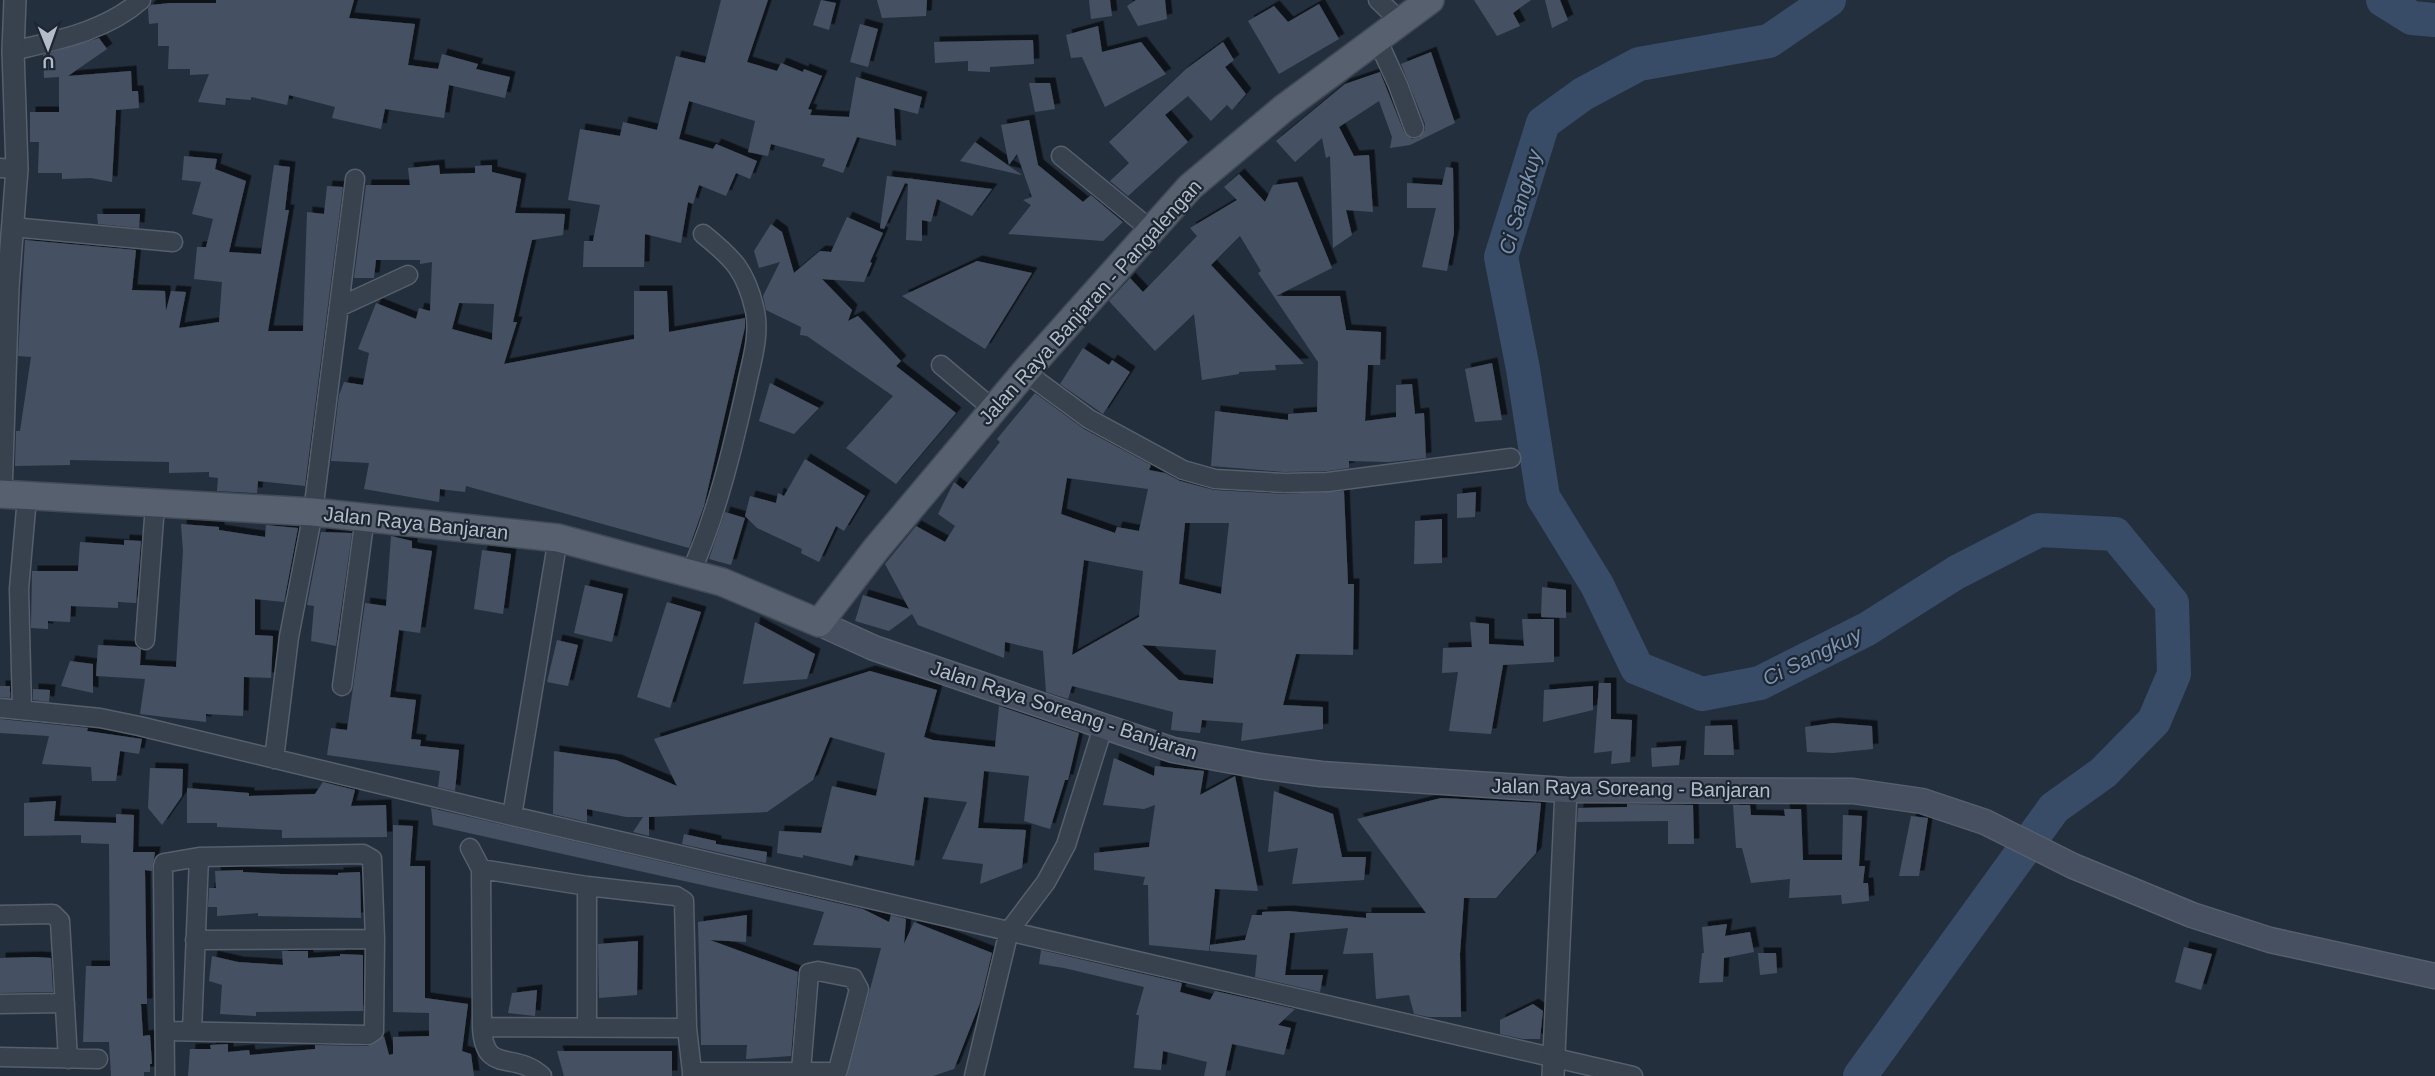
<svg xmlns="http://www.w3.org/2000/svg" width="2435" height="1076" viewBox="0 0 2435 1076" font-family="Arial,sans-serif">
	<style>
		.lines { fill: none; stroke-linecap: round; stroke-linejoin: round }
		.river { stroke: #394c67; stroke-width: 34 }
		.building { fill: #455162; fill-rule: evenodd; filter: url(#shadow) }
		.minor-casing { stroke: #565f6c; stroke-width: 21 }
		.tertiary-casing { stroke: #565f6c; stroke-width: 24 }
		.secondary-casing { stroke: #565f6c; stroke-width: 27 }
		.primary-casing { stroke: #414a57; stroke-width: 30 }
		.minor { stroke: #38414e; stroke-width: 18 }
		.tertiary { stroke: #38414e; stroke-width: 21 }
		.secondary { stroke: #465061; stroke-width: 24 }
		.primary { stroke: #56606e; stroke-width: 27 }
		.labels { text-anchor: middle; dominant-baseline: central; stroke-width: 4.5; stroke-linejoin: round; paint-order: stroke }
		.street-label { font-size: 20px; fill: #b4bcc9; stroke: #1d2633 }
		.water-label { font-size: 21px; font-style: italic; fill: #7c92b1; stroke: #1d2633 }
	</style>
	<defs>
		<filter id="shadow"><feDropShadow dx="5.5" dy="-5.5" stdDeviation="0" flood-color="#0009"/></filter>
	</defs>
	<rect width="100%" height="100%" fill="#242f3e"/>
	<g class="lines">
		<!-- river -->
		<path class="river" d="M1829,0L1769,41L1639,64L1583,94L1543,123L1501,257L1523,369L1543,497L1597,585L1637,668L1702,694L1760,683L1867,629L1957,572L2039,530L2115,534L2172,603L2174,674L2154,721L2103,773L2054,808L1860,1076
			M2383,0L2412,18L2435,20"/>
	</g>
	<!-- building -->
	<path class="building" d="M216,0H354L349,18L415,24L408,65L438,69L442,54L478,64L476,69L510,77L505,98L449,85L444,118L385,109L381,129L332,118L335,107L289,95L287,105L251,97V100L226,98L225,105L198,102L209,74L190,75V69H168L169,46H158V23L149,24L148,8L151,5L170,3H216Z
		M721,0H768L747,62L777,71L781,63L803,72L804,69L822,76L808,109L812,110L810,115L849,117L856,77L922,97L918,114L894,108L896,146L857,137L843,173L822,166L825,159L771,144L768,156L748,152L755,121L689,101L679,139L713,149L716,144L757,161L750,179L736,173L726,196L699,185L693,204L688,202L681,243L645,234L644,267H583L584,241H593L600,205L568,200L580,129L620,136L623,122L657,130L676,56L705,63Z
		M821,0L836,3L829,30L813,25Z
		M877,0H927L926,16L882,18Z
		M1089,0H1110L1112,16L1091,19Z
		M1136,0H1165L1167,19L1138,26L1127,6Z
		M1474,0H1531L1513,13L1520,26L1497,36Z
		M1545,0H1560L1568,20L1552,28Z
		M1319,4L1339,39L1279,74L1248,21L1274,6L1288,22Z
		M860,24L878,29L868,67L850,62Z
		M1098,26L1102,52L1141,42L1166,74L1105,107L1082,57L1071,58L1066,35Z
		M99,38L107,49L68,76L131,71L132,91H138L139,108L116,110L112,182L91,178L62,179V173H38L39,142H30V112H59V77L44,78L43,55Z
		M1033,40L1034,64L990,67V72L968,71V61L935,63L934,42Z
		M1223,42L1234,60L1225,67L1246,94L1232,110L1227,105L1211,121L1188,96L1165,115L1188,142L1128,196L1110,181L1129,163L1109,142L1186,69Z
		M1431,52L1455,123L1410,145L1390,148L1392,137L1379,101L1339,127L1354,156L1369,155L1373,212L1346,210L1352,235L1333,248L1330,156L1326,158L1322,138L1295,162L1276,141L1345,84L1380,72L1404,132L1412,139L1418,138L1425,130V124L1401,64Z
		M1029,83H1050L1055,109L1035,112Z
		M1029,120L1038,165L1083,202L1091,195L1123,222L1103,241L1008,234L1031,205L1023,200L1032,197L1017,154L1009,165L1001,125Z
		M975,142L1022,175H1021L960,161Z
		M184,156L217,159L215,169L246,181L229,252L261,254L274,165L290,167L285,210H289L268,331H303L307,212L324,214L327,186L343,187L305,486L258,481L257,493L217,491L218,478L209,477V472L169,473V462L70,460V465L15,466L16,431H20L31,357L18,356L25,240L136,250L132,290L165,291L166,311L171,291L186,292L179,328L219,322L222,282L194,279L197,247H206L213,219L192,214L201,182L182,180Z
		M439,165L440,174L475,173V166L492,165V172L521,179L515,213L565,214L563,235L532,240L513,322H517L504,364L634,339V291H667L669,332L745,318V327L704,506L689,548L466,486L465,492L440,489L439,502L364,489L369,463L331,461L339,395L344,382L363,385L369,353L358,349L376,303L416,319L419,308L430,311L432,262L420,264V260H376L374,278H354L366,185H410L408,168ZM459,303L494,304L492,340L452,329Z
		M1446,167L1453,168L1454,233L1447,271L1422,267L1436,208H1407V183L1442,185Z
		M1239,174L1265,202L1273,185L1297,182L1332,268L1276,296H1340L1346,330L1381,332L1380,365H1368L1365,421L1396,417V385L1412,384L1415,414L1424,413L1426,458L1389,462L1349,461V468L1327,471L1284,472L1211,466L1215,411L1288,420V414L1317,412L1318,362L1258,273L1261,271L1240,236L1211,265L1304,364L1275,365L1276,370L1239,372V374L1202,380L1194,314L1155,351L1109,301L1130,278L1143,292L1197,236L1190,228L1237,200L1224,187Z
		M887,176L913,179L992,189L972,216L937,199L931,222L922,220V241L906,240L908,184L905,183L884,229L880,228Z
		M97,214H140L139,228L98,224Z
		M847,217L883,233L870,262L872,263L864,282L822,279L852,310L848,321L858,316L901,361L896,366L956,413L896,484L846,448L893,396L807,336L800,335L801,327L766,310L763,296L780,262L759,268L754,251L771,224L782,232L794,273L820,251L831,252Z
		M977,261L1032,273L985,349L902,296Z
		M1083,348L1109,365L1112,360L1130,372L1103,414L1060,384Z
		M1492,363L1502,420L1475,422L1465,369Z
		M770,383L819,408L794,434L759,421Z
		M1035,393L1084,429L1151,465L1149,470L1165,473L1180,481L1214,490L1284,494L1344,491L1348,584H1354L1353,655L1296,654L1283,705L1323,707V729L1241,741L1243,723L1202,720L1200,733L1171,730L1173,712L1072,686L1068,699L1046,692L1043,651L1005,642L1004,658L918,625L912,614L889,631L855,621L863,595L909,609L885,564L916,526L945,542L955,526L938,514L954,482L963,489L1000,442L997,439ZM1067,478L1148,489L1139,531L1117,527L1115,533L1061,514ZM1185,523H1229L1221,594L1179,584ZM1084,560L1143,571L1139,617L1072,655ZM1142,645L1216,650L1213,684L1179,680Z
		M805,459L865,496L844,531L836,526L819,562L801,553L802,549L757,528L745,516L750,496L776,503L778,493L784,496Z
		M1476,492L1475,517L1457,518V494Z
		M725,512L745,518L731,565L709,559Z
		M1442,519V563L1414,564L1415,521Z
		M181,524L219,527V530L265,537L266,525L298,528L284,602L255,599V635L273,636L271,678L244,677L243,716L206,714V722L140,714L145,679L96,676L98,645L137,647L141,650L140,665L176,667L183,551Z
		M321,532L352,533L336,646L311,641L314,606L307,605Z
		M391,536L412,541V548L432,551L420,633L399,630L390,697L416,700L411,739L421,740L420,746L459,750L455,791L438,787L440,771L327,755L331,728L347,730L365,603L386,606Z
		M124,540L141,541L136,603L118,602V608L71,606L70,622L48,621V629L31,628L32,571H78L80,542L124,545Z
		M482,550L511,554L503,614L474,609Z
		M585,585L623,594L612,642L574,633Z
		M1542,587L1566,590V618L1541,617Z
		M667,602L701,612L670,708L637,697Z
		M1522,619H1554V662L1503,665L1491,734L1449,731L1458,672L1442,673L1443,648L1472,647L1470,622L1489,624V644L1524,646Z
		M755,622L815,654L807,679L743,684Z
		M557,640L578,645L568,686L547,682Z
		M70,661L93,664V693L61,686Z
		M870,671L937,690L924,737L933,740L995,747L999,706L1079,733L1068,780H1065L1050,829L1024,821L1029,776L984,771L978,828L1026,830L1022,868L980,884L983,864L942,859L967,802L924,797L914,866L855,855L852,866L803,855V858L777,853L779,831L821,833L832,786L876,796L885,753L830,737L813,780L767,812L649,817V836L633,832L643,817H626L587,809V822L553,814L554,751L616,760L677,786L654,739Z
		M1599,683H1611V719L1632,720L1630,762L1611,764L1612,751L1594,753Z
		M0,686H10V698L0,697Z
		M1593,686V710L1543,722L1544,690Z
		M33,689L50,690L49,702L33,700Z
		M0,719L88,728L87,731L142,739L139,754L120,751L116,781H92L91,767L42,764L49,736L0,733Z
		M1833,723L1872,726L1873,749L1833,753L1807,752L1805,727Z
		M1732,725L1734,755H1704L1705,726Z
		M1681,746L1679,765L1652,767L1651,748Z
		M1114,758L1154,776L1155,766L1204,771L1200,795L1235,776L1258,891L1215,889L1209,951L1149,945L1148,885H1143L1145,877L1094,870V853L1149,847L1155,805L1144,809L1103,805Z
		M150,768L183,769L182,796L162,825L148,808Z
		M323,782L355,790L351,806L386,805L387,837L282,838V830L217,827V823H187V788L249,793V796L315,794Z
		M1274,791L1333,814L1342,857H1366L1364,880L1292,884L1298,848L1268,852Z
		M1441,798L1541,803L1536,853L1496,898H1464L1460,954L1461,1017H1429L1414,1014L1409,995L1376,999L1373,953L1343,954L1348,928L1290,933L1285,975H1323L1320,992L1255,977L1257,955L1210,951V945L1245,940L1252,915H1262V912L1288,911L1366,918V913H1426L1357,819Z
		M56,801L54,821L116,823V814L134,815L133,852H155L152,871L145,870L147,1004H141L143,1036L150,1035L152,1064H150V1072H144V1076H111L109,1042H83L86,966H110L109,844L81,843V835L24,836V803Z
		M1627,804L1693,805L1694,844H1668V821L1577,822L1578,808L1627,807Z
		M1733,805H1750L1751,815L1785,816L1784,809H1801L1803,860H1842L1843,815L1862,816L1859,866H1865L1863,883H1868L1869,901L1842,904L1841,895L1789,898L1790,879L1751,883L1742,848H1736Z
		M431,808L863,909L889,922L891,915L903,918L906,919L904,944L914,922L992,953L980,1003L954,1069L933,1076H847L881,948L813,945L824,912L433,825Z
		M1911,816L1928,818L1919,876H1899Z
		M393,825L413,826L410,866H425V998L468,1004L462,1051L471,1054L474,1076H188L190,1049H211L210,1045L228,1044V1052L249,1050L250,1055L315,1049V1045L368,1046L384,1036L389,1055L393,1054V1037L429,1036V1013L393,1012Z
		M684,834L716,841V844L767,852L766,863L682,844Z
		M243,870V872L281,874L338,875V873L360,872L361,918L258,916V913L217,916V907H208L209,888H216L215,871Z
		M747,915L746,942L710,940L798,972L791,1056L746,1059L747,1045H701L698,922Z
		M1727,924L1725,936L1750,932L1754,952L1724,958L1723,982L1699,983L1702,953H1704L1702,927Z
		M638,941L637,995L599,998L598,944Z
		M2184,947L2212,954L2201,990L2175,982Z
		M1041,950L1182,983L1180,992L1210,1000L1215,991L1295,1009L1278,1025L1291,1028L1284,1055L1232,1044L1225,1076H1204L1207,1062L1163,1051L1161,1070L1134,1068L1139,1015H1136L1144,987L1064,968L1039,964Z
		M282,951H308V958L340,956V954L363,955V1011L256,1012V1016L220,1014L222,985L209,981L212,956L238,962L283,965Z
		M1758,953H1776L1777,973L1760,975Z
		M36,957L51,958L53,992L0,993V958Z
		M537,990L535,1016L508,1013L512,993Z
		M1533,1004L1543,1011L1540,1039H1523L1500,1034V1020Z
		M557,1051H672V1076H564Z"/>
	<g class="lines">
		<!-- minor casing -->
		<g class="minor-casing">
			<path id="minor" d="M1378,0L1400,21
				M1377,39L1398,85L1414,128
				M13,51C58,40 106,31 141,0
				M1061,156L1150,229
				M0,168L17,169
				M12,227L173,242
				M341,306L408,275
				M941,365L993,409
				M1025,372L1089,419L1183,470L1215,479L1284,483L1328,482L1511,458
				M691,572C717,513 732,451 746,388C751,363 760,337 755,311C746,271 734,259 703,234
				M145,640L155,505
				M342,686L365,517
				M0,708L100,718L139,726L512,816L1633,1076
				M22,709L19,589L27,497
				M274,759L289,637L313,512L355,179
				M512,816L558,538
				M470,848L481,869L587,886L676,896L684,901L687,1028L482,1027L481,869
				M0,915L53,914L60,921L68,1059
				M195,940L375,939
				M0,1004L65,1003
				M482,1027C484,1076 514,1050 542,1076
				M587,1028V886
				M687,1028L692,1072
				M165,1031L368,1035L374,1031L375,939L372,859L363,854L199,857L164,863L163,867L165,1076
				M192,1031L199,857
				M0,1057L98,1059
				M692,1076V1072H833L838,1070L859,989L853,978L818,971L809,973L801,1071
				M974,1076L1009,931L1046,882L1066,845L1103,727"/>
		</g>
		<!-- tertiary casing -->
		<g class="tertiary-casing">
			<path id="tertiary" d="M1,494L8,287L17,169L13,51L15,0
				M1553,1076L1566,790"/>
		</g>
		<!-- secondary casing -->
		<g class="secondary-casing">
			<path id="secondary" d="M819,623L874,648L1173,750L1260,766L1321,774L1566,790L1853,791L1922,801L1985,822L2073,866L2192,915L2270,940L2435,976"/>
		</g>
		<!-- primary casing -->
		<g class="primary-casing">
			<path id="primary" d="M0,494L313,512L558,538L722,582L819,623L876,549L1025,372L1190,187L1284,108L1430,0"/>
		</g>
		<!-- minor -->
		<use href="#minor" class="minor"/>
		<!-- tertiary -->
		<use href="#tertiary" class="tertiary"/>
		<!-- secondary -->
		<use href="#secondary" class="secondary"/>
		<!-- primary -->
		<use href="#primary" class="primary"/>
	</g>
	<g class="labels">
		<!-- street labels -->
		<g class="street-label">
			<text transform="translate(1090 302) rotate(-48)">Jalan Raya Banjaran - Pangalengan</text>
			<text transform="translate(416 523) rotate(6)">Jalan Raya Banjaran</text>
			<text transform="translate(1064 710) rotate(18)">Jalan Raya Soreang - Banjaran</text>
			<text transform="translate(1631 788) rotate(1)">Jalan Raya Soreang - Banjaran</text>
		</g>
		<!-- water labels -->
		<g class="water-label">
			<text transform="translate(1520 202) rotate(-74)">Ci Sangkuy</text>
			<text transform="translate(1812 656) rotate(-26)">Ci Sangkuy</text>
		</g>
	</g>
	<!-- north arrow -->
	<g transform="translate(48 48) rotate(179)" stroke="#1d2633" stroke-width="4.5" paint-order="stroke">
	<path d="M0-4.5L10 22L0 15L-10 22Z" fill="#b4bcc9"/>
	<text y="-9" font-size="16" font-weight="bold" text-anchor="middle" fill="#b4bcc9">U</text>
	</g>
</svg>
